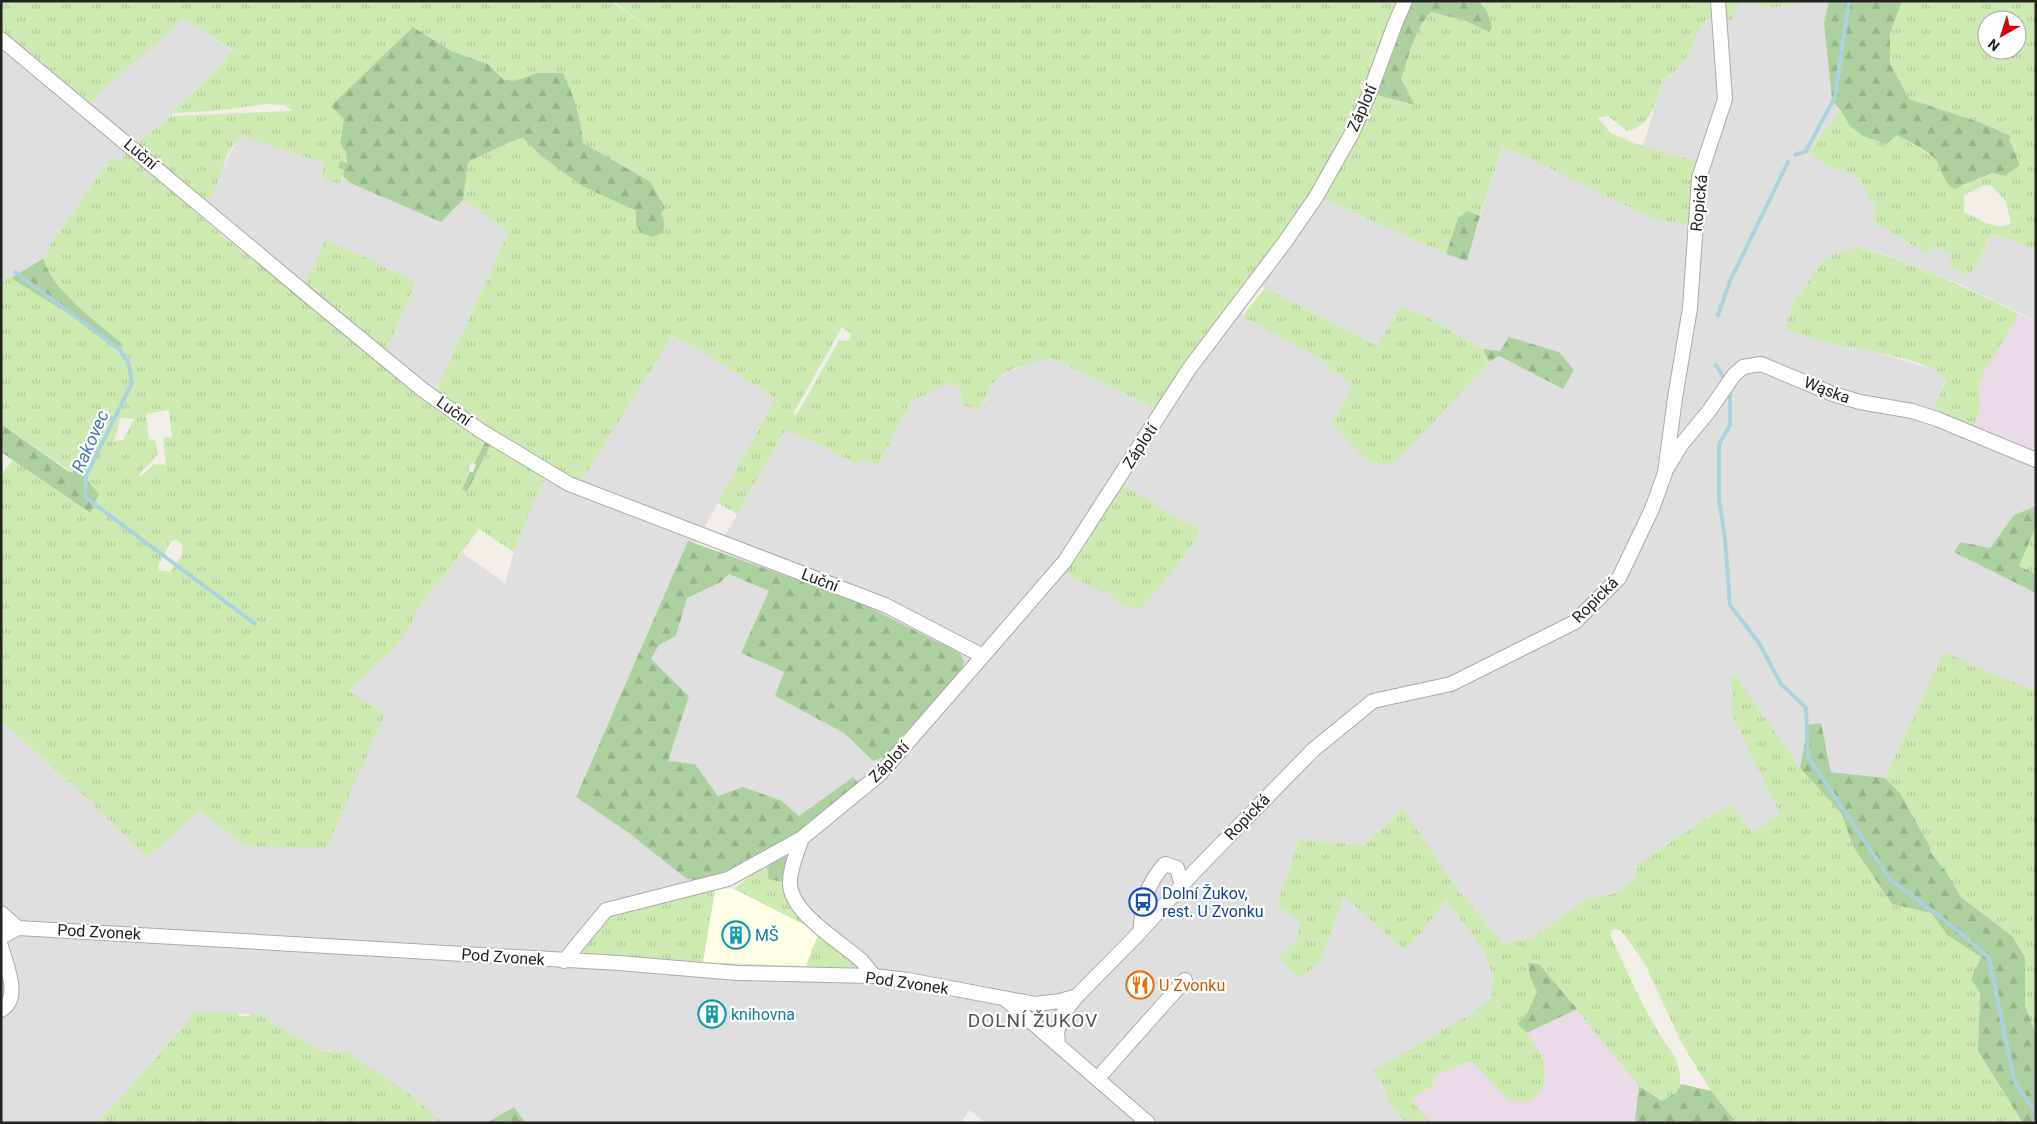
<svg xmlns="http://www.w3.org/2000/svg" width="2037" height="1124" viewBox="0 0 2037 1124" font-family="Roboto,sans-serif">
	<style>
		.residential { fill: #e0dfdf }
		.industrial { fill: #ebdbe8 }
		.education { fill: #ffffe5 }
		.grass { fill: url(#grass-tufts); fill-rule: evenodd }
		.forest { fill: url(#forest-firs) }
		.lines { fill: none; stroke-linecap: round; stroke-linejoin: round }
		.stream { stroke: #aad3df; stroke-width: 4 }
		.minor-casing { stroke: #a9a9a9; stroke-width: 16 }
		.minor { stroke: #fff; stroke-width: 14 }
		.labels { text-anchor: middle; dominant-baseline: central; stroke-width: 4.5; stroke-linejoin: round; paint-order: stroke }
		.street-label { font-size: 16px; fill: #222; stroke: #fff }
		.transit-label { font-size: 16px; fill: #164399; stroke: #fff; text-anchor: start }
		.culture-label { font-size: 16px; fill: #0d838f; stroke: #fff; text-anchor: start }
		.food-label { font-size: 16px; fill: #c56008; stroke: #fff; text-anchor: start }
		.water-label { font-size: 18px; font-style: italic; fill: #4a7aab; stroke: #fff }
		.quarter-label { font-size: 19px; letter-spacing: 1px; fill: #555; stroke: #fff }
	</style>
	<defs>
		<pattern id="grass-tufts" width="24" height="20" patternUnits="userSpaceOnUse" patternTransform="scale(1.25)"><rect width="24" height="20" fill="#cdebb0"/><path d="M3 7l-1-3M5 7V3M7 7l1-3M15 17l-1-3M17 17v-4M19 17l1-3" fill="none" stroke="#b0c997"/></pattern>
		<pattern id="forest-firs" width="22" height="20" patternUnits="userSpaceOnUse" patternTransform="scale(1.25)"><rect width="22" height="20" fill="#add19e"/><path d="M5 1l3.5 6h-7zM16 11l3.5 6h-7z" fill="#95b388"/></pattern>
	</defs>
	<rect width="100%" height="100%" fill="#f2efe9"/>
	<!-- residential -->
	<path class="residential" d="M1809,2L1829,4L1824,23L1832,100L1840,111L1831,124L1829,167L1847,171L1857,178L1866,188L1867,197L1928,254L1935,246L1952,255L1951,262L1967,274H1970L1987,244L1985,242L1990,236L2004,237L2033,249L2036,254V321L1957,283L1886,255L1858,247L1823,261L1794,302L1784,329L1829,343L1876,352L1939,371L1947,378L1942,387L2036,455V506L2014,515L1990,548L1962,542L2036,593V688L2035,691L1905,738L1885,778L1831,772L1827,747L1808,725L1800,768L1795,760L1734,720L1780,814L1752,834L1731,804L1699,823L1640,864L1636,871V878L1623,888L1613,894L1586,899L1533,937L1516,942L1502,944L1456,887L1365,845L1299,840L1300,922L1297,940L1299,979L1321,960L1344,896L1446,900L1484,951L1493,977L1491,998L1384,1086L1388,1101L1406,1123H985L969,1110L961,1123H526L514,1107L486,1123H443L414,1097L330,1050L321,1051L259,1014L195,1012L131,1087L96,1123H1V721L74,786L145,856L150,855L200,811L245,846L351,688L392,651L429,591L444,576L462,553L505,583L514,552L545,477L663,348L671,336L696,348L777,398L695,544L688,542L576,796L702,881L704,892L616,912L582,954L625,956L703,962L857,968L809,927L795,912L785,893L780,842L859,784L853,777L799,816L782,801L718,796L695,764L668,761L689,696L651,659L659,645L676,636L687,597L719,583L729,574L769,591L741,653L785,672L813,716L844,733L873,761L964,661L960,653L854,600L719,552L723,539L786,429L864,459L877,467L911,402L951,382L961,390L985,402L987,392L996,378L1012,370L1039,360L1054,359L1156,409L1193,352L1233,300L1245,318L1330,364L1328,368L1352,382L1346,400L1331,423L1442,412L1489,362L1498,356L1563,389L1501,352L1483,349L1423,315L1377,346L1264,288L1251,278L1322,198L1446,254L1467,261L1502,147L1527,157L1692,179L1697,161L1643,146L1663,80L1672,76L1706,19L1739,3L1771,8Z
		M184,18L233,51L216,70L182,103L172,110L174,113L172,116L136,144L120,162L112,157L50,245L44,258L11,278L8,277L1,284V28L90,102Z
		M245,136L325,164L332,183L340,184L343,176L350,183L441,222L463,200L509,232L435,392L386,352L416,282L304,287L206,202L235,144L241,137Z"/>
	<!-- industrial -->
	<path class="industrial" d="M2019,314L2036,321V455L1974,431L1980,406L1977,383Z
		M1577,1009L1639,1086L1635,1119L1637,1123H1431L1410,1099L1432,1087L1435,1076L1471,1061L1509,1101L1544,1086V1060L1527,1033Z"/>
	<!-- education -->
	<path class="education" d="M734,889L809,927L818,935L806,966L703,962L715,890Z"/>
	<!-- grass -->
	<path class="grass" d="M1,1H611L660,36L613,1H1396L1366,85L1359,84L1363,92L1361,99L1323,171L1315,191L1193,352L1156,409L1054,359C1039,360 1006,368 996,380C987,389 986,400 978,410L962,405L961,390L951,382L911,402L877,467L864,459L858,464L786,429L737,514L718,503L776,398L696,348L672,336L584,477L576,480L474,418L435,392L509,232L463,200L468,162L512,141L523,138L540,155L582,186L636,211V225L661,213V198L654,190L651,182L583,143C581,117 574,96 563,74L537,73L514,81L503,79L488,64L451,51L413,27L382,58L344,119L340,143L346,153L347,163L340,161L338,168L344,170L340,184C333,183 325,181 322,175L325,164L243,136C223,147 222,186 206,202L136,144L172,116L293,111L284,105L267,104L213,111L174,113L172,110C190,97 220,68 233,50L184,19L90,102L1,28ZM842,327L851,334L850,339L846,341L839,340L799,411L795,415L793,414Z
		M1479,1H1829V4L1809,2L1771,8L1740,3L1732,20L1706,19C1693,40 1686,69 1663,80C1656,101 1652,126 1627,131L1608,116L1598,118L1611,133L1636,144L1697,161L1692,179L1690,225L1654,219L1527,157L1502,147L1480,216L1467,211L1458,218L1446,254L1322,198L1377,95L1414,105L1401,79C1409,56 1415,29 1431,12L1466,21L1489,31L1492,26L1487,11Z
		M1902,1H2036V254C2031,246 2000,234 1990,236L1985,242L1987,244L1970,275L1966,274L1949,265L1952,255L1935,246L1928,254L1873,221L1876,205L1867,197C1866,177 1847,172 1831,167C1823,165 1815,156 1809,151L1841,110L1845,119L1897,135L1934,157L1941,169L1944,179L1963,186L1992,173L2005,176L2019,159L2014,153L2009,139L2011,136L1979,122L1909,99L1890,64V34ZM1987,20H2017V50H1987ZM1991,185L2006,202L2011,223C1998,233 1979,218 1964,212V195L1983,186Z
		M126,152L224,237L486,440L474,464L472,462L468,470L470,472L462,488L467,491L491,443L545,477L514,552L479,529L444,576L429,591L406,632L392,651L351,688L350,692L385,714L326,849L245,846L200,811L150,855L145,856L74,786L1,721V475L13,460L89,513L99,494L72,472L1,424V284L8,277L14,279L72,316L90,330L98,332L118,346L123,344C104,329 52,288 45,267C42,259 47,252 50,245L112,157L120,162ZM169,410L172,437L163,438L166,465L154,464L140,477L139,474L158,454L155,440L149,439L146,414ZM120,418L134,419L123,440L113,441L117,433ZM177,540L183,545L182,555L170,572L159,570L158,566L171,541Z
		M326,239L416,282L386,352L304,287Z
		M1858,247C1914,263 1967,288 2019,314L1978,383L1980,406L1974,431L1932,412L1947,379C1923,356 1861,351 1829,343C1814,339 1799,334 1784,329L1794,302L1823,261L1835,254Z
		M1265,288L1377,346L1401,307L1423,315L1476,345L1483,349L1489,362L1397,461C1391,463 1385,466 1378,465C1363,461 1342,434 1331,423L1346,400L1352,382L1328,368L1330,364L1245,318L1244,314Z
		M1123,484L1179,520L1196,527L1199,531L1197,537C1187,550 1149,607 1138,608C1128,610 1115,598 1108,592H1101L1064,572Z
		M2036,527V574L2019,566Z
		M1944,652L2034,691L2036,688V1034L2025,1006V957L2012,936L1961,897L1947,873L1931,853L1930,847L1900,793L1885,778Z
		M1736,676L1800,768L1841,813L1854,848L1892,904L1931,913L1947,935L1981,957L1971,979L1980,993L1978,1051L2023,1123H1737L1711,1091L1681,1042L1646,966L1625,935L1620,930L1613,929L1610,935C1625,966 1638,998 1656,1028C1666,1047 1682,1058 1680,1083C1680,1092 1670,1098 1662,1101L1639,1086L1539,964L1528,963L1530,977L1537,992L1527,1013L1517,1024L1527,1033L1544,1060V1086L1530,1102L1509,1101L1471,1061L1435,1076L1432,1087L1410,1099L1431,1123H1406L1388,1101L1384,1086L1373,1071L1474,1012L1491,998L1493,977L1484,951L1446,900L1406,951L1344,896L1321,960L1300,979L1279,957L1297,940L1300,922L1277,905L1299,840L1365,845L1403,809L1456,887L1503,944L1533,937L1586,899L1613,894L1623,888L1636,878V871L1639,864L1699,823L1731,804L1752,833L1780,814L1734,720L1731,677Z
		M769,863L783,882L785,893L795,912L809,927L734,889L756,871Z
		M715,890L703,962L625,956L582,954L579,951L604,920L616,912Z
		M818,935L851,959L858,968L806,966Z
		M195,1012H236L239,1016H249L252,1013L259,1014L321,1051L347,1052L414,1097L443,1123H96L131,1087Z"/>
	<!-- forest -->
	<path class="forest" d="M1412,1H1479L1487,11L1492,26L1489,32L1466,21L1431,12C1415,29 1409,56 1401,79L1415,105L1377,95Z
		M1829,1H1902L1890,34V64L1909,99L1979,122L2011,136L2009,139L2020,165L2005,176L1992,173L1954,189C1942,181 1943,170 1935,159C1928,150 1907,141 1897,135L1886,144L1863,136L1850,126L1841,111L1832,100L1824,23Z
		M413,27L451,51L488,64L503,79L514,81L537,73H563C574,96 581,117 583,143L651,182C655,192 661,198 665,208L661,213C665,221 665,226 662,233L653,237L641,233L636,225V211L582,186L540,155L523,138L512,141L468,162L463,200L441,222L350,183L343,176L344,170L338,168L340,161L347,163L346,153L340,143L344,119L331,106Z
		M1467,211L1480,216L1467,261L1446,254L1458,218Z
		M44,258C45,284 102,327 123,344L122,346L118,347L98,332L90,330L72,316L11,278Z
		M1509,337L1559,352L1574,370L1563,389L1499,356L1489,362L1483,349L1500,351Z
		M1,424L68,471L72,472L77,469L99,494L90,513L1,452Z
		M486,440L491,443L467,492L462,489L470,472H473L476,465L474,464Z
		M2036,506V527L2019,566L2036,574V593L1954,552L1961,542L1990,548L2014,515Z
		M688,541L854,600L960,653L964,661L961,673L887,756L873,761L844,733L775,696L784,672L741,653L769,591L729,574L719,583L687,598L676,636L659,645L651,659L689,696L668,761L695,764L718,796L743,787L782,801L799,816L853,777L859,784L801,830L737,867L702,881L687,879L629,833L576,797Z
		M1821,723L1831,772L1885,778L1900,793L1930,847L1931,853L1947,873L1961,897L2012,936L2025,957V1006L2036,1034V1123H2023L1978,1051L1980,993L1971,979L1981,957L1947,935L1931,913L1892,904L1854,848L1841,813L1800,768L1808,725Z
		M787,853L783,882L768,879L769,863Z
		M1528,963L1539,964L1577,1009L1527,1033L1517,1024L1527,1013L1537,992L1530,977Z
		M1681,1084L1711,1091L1737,1123H1637L1635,1120L1639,1086L1662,1101L1676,1093Z
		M514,1107L526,1123H486Z"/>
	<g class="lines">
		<!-- stream -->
		<path class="stream" d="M1795,155L1806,151L1835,97L1849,1
			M15,272L119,349L129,364L132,383L86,476L85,497L255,624
			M1718,315L1730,281L1788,162
			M1716,365L1725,380
			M1730,390V425L1719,444V499L1725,539L1730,605L1759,643L1781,684L1806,708L1808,757L1890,879L1956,929L1989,958L2014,1080L2036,1114"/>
		<!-- minor casing -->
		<g class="minor-casing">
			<path id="minor" d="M1,39L316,302L423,390L481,431L569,484L885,605L983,656
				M1667,468L1681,445L1709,411L1734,375L1743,367L1761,364L1833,394L1860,402L1912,411L1937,419L2036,460
				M802,838C797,853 790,867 790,883C790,913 841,942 862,961C866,966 870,971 874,976
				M1,913L18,928L1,937
				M1,925L18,928L619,963L737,973L874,976L908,980L1035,1004L1060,1001L1077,996
				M1140,932C1143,905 1145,885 1165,864L1177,868L1182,886
				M1,946C6,965 22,998 1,1010
				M564,961L606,910L728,879L802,838L880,774L983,656L1065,561L1189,369L1285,242L1316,197L1352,133L1368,97L1395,24L1405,1
				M1005,999L1148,1123
				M1058,1044L1057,1032L1062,1015L1077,996L1140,932L1194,872L1313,750L1373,701L1451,684L1575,622L1619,578L1652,509L1665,473L1675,398L1690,308L1699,178L1725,99L1718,1
				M1098,1078L1185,980"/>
		</g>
		<!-- minor -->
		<use href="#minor" class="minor"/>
	</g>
	<!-- icons -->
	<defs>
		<g id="bus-ring" transform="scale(1.4375)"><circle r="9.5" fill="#fff" stroke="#1a4fb4" stroke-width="1.5"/><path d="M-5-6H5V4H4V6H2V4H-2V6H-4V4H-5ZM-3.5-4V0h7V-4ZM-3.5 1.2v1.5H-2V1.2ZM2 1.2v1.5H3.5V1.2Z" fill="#1a4fb4"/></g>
		<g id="building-ring" transform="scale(1.4375)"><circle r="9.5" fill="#fff" stroke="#0f9aa8" stroke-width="1.5"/><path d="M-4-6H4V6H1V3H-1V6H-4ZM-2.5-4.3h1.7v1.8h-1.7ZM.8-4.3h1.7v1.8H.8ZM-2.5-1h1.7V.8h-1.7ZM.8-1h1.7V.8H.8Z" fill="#0f9aa8"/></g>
		<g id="restaurant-ring" transform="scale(1.4375)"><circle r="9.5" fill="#fff" stroke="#e8710a" stroke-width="1.5"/><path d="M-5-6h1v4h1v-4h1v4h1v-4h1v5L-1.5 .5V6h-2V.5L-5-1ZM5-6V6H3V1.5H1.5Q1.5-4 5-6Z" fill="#e8710a"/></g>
	</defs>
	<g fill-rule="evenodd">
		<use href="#bus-ring" x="1143" y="902"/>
		<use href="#building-ring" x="736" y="935"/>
		<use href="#restaurant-ring" x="1140" y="985"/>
		<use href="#building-ring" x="712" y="1014"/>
	</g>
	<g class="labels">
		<!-- street labels -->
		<g class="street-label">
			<text transform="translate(1362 108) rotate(-66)">Záplotí</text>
			<text transform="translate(141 154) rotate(40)">Luční</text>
			<text transform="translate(1699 203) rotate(-84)">Ropická</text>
			<text transform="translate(1827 390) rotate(21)">Wąska</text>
			<text transform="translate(454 411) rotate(35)">Luční</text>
			<text transform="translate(1140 446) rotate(-57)">Záplotí</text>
			<text transform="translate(820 580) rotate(21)">Luční</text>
			<text transform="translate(1595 600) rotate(-45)">Ropická</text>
			<text transform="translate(889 762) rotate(-46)">Záplotí</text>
			<text transform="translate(1247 817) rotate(-46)">Ropická</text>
			<text transform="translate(99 932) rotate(3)">Pod Zvonek</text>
			<text transform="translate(503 957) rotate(4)">Pod Zvonek</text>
			<text transform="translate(907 983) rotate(8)">Pod Zvonek</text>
		</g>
		<!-- transit labels -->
		<g class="transit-label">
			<text x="1162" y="893">Dolní Žukov,<tspan x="1162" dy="18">rest. U Zvonku</tspan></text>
		</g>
		<!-- culture labels -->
		<g class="culture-label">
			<text x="755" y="935">MŠ</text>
			<text x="731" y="1014">knihovna</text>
		</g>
		<!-- food labels -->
		<g class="food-label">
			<text x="1159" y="985">U Zvonku</text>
		</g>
		<!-- water labels -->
		<g class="water-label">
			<text transform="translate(90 441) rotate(-66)">Rakovec</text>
		</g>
		<!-- quarter labels -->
		<g class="quarter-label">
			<text x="1033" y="1020">DOLNÍ ŽUKOV</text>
		</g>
	</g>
	<!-- border -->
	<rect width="2037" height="1124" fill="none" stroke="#222222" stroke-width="5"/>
	<!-- north arrow -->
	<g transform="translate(2002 35) rotate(219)"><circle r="24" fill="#ffffff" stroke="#a7a7a7"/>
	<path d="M0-4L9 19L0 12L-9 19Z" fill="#d40000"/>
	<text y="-8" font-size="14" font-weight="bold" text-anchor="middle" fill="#222222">N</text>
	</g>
</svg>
